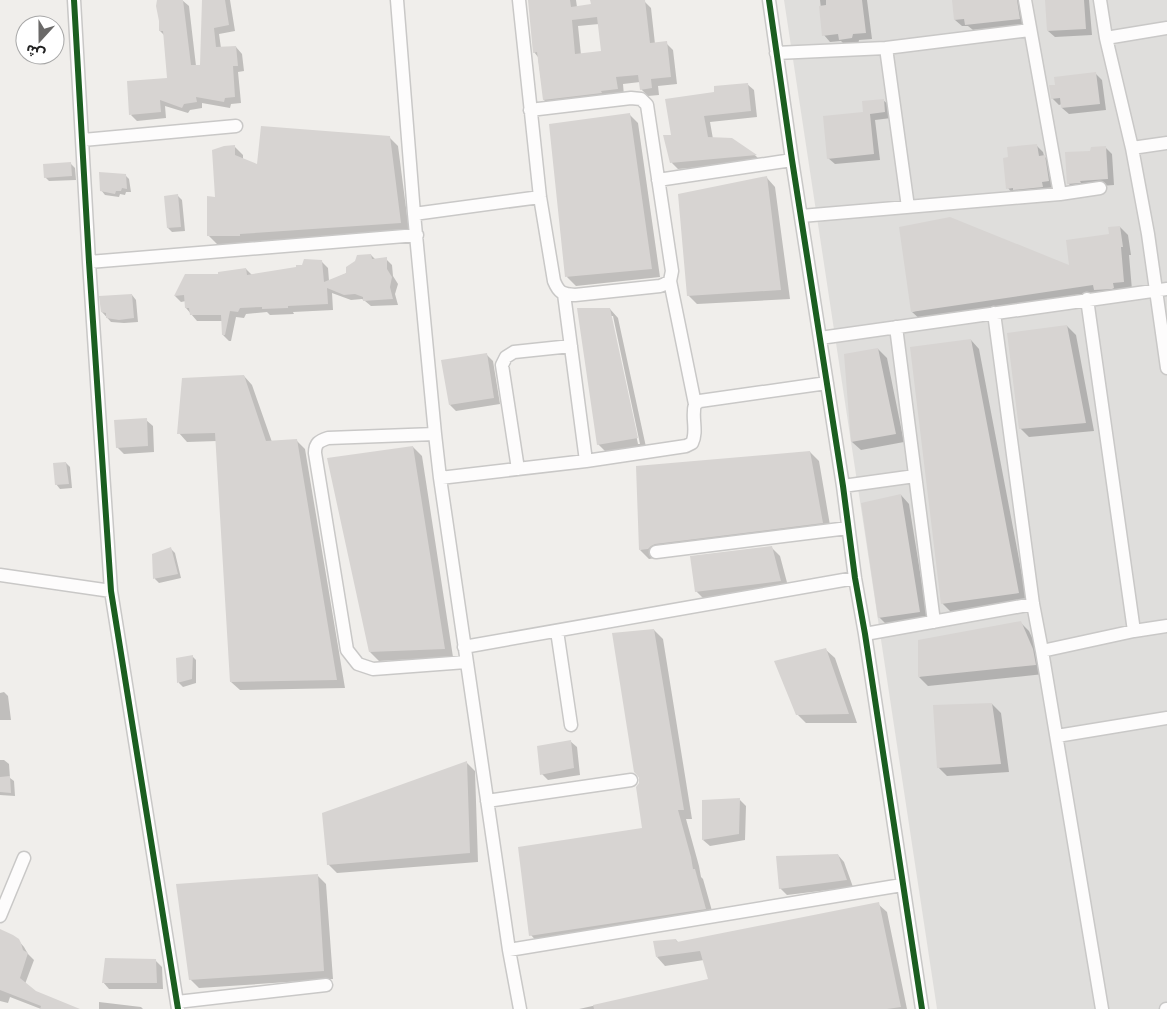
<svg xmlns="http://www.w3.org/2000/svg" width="1167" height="1009" viewBox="0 0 1167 1009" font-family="'Noto Sans','Noto Sans Arabic',sans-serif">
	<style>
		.residential { fill: #dfdedc }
		.shadow { fill: #0003; fill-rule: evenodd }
		.building { fill: #d7d4d2; fill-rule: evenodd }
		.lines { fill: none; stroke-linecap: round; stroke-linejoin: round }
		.street-casing { stroke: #c9c8c7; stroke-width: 15 }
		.street { stroke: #fdfcfc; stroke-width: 12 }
		.cycleway-casing { stroke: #fff; stroke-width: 9 }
		.cycleway { stroke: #1b5e20; stroke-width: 6 }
	</style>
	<rect width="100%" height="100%" fill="#f0eeeb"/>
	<!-- residential -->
	<path class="residential" d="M784,0H1167V1009H937Z"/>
	<!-- shadow -->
	<path class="shadow" d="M158,0H182L189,6L196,66H201L203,0H230L235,31L219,34L221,48L236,47L242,54L244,71L238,72L241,103L231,104L230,108L202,103V108L190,110L188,113L165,106L166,118L137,121L131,115L168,79L164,35L160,31Z
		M529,0H576L577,7L593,5L592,0L644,1L651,8L655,44L666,43L673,50L677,84L658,86L659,95L648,96L641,89L640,82L623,84L624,96L551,107L544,100L538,57L534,52ZM599,24L603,52L581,55L578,26Z
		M820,0H867L872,39L859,40L858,45L846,46L841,41L830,42L824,35Z
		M953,0H1024L1026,25L973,30L968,26H962L955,20Z
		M1046,0H1089L1092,35L1055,37L1048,31Z
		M1095,73L1102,80L1106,110L1069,114L1062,108V104L1059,105L1052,98L1057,86Z
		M747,84L754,90L757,117L710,122L713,139L732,140L756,156L761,162L678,169L672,163V137L716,93Z
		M883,100L890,106L891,118L875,120L880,160L835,164L828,158L864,113Z
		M629,114L638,123L660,277L576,286L567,277Z
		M389,137L398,146L409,231L248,242V244H217L208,235L216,198L234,146L243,155V160L258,166Z
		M1037,146L1043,152L1044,156L1051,163L1055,187L1048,188L1049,193L1014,195L1008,188Z
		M1105,147L1112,154L1114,185L1086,187L1075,190L1068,183L1092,152Z
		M71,164L75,168L76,180L49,181L45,177Z
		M125,175L129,179L131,192H126L125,195L120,194L119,197L105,195L101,190Z
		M767,178L775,187L790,299L697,304L688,295Z
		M178,196L182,200L185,231L172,232L168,228Z
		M1120,227L1128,235L1131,255H1129L1132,290L921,320L912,312L1071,267Z
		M371,255L376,260L386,259L392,265L393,276L398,284L395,294L398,305L371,306L365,301L362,299L351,300L332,293L333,310L293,312L294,314L270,315L267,312L246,314L244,318L236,317L231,341H229L223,335L222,321H197L186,308V301L181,302L175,296L186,275H220L246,269L252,275L297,268L322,262L328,268L329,281L347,273Z
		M132,295L136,300L138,322L124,323L111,322L102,312Z
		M610,309L618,318L646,447L607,453L598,444ZM611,316H613L640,444H638Z
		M1067,326L1076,335L1094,431L1029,437L1020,428Z
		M971,340L979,349L1027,601L951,612L942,603Z
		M878,349L887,358L904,442L861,450L852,442Z
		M486,354L493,361L500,404L456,411L450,405Z
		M244,376L252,385L272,442L296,440L305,449L345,688L240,690L231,682L217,441L187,442L179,433Z
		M146,420L153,426L154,452L124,454L117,447Z
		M413,447L422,456L453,657L379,661L370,652Z
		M810,452L819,461L831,531L649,559L640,550Z
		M66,463L70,467L72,488L60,489L56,484Z
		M901,495L909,504L928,621L888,626L879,617Z
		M771,547L780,556L789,590L705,600L696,591Z
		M171,549L175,553L181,578L159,583L155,579L154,555Z
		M1020,622L1029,631L1042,659L1044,674L928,686L919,677Z
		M654,630L663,639L692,819H686L699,866L701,877L703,879L714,918L539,944L531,935L644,829L640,783Z
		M826,650L835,658L857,723H806L797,714Z
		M192,656L196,660V683L183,687L179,683L178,659Z
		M4,692L8,696L11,720H0V693Z
		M992,704L1001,713L1009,772L947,776L938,767Z
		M570,741L577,747L580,775L548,780L542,774Z
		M0,760H4L9,764L10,778L14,781L15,796L0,795Z
		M466,762L475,771L478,862L337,873L328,864Z
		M740,800L746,806L745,840L710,846L703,840Z
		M838,855L844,862L853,887L787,895L780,888Z
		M317,875L326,884L333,979L199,988L190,979Z
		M878,904L887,912L907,1009H579L709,980L704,960L665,966L657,957L676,940L679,943Z
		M0,931L18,940L24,947L28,954L34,960L25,984L36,992L75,1009H41L10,997L8,1003L0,1001Z
		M155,960L162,967L163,989H109L103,982Z
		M99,1002L141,1007L143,1009H99Z"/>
	<!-- building -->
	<path class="building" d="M157,0H183L191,65H200L202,0H225L229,25L214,28L216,47L236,46L238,66H233L235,97L225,98L224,102L196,97L197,102L184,104L182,108L160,100L161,112L129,115L127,81L167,78L163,31H159V21L156,6Z
		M528,0H570L571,7L591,4L590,0H645L650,43L667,41L671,77L651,79L652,88L640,90L638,75L616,77L618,89L601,91L602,93L543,100L537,52L533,53ZM597,17L601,51L575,54L572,20Z
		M826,0H862L866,33L853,34L852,38L839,40L838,34L822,36L819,6L826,5Z
		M952,0H1017L1020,19L965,25L964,19L954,20Z
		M1045,0H1084L1086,29L1047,31Z
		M1096,72L1100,104L1061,108L1060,98L1051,99L1049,85H1055L1054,77Z
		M748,83L751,111L704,116L708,137L732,138L757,155L670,163L663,135H671L665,99L714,92V86Z
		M884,99L885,112L870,114L874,154L827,159L823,116L863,112L862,101Z
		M630,113L652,269L565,277L549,124Z
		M261,126L390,136L401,223L240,234V236H207V196L215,197L212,150L224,146L235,145V155L257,164Z
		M1037,144L1039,156L1045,155L1049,181L1042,182L1043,187L1013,190V188L1006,189L1003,158L1008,157L1007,147Z
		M1106,146L1108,179L1080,181L1081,183L1067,184L1065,152L1090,151L1091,147Z
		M71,162L72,176L44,178L43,164Z
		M99,172L126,174L127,189L122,188L121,191H116L115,194L100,191Z
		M767,176L781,290L687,296L678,194Z
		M178,194L181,227L167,228L164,196Z
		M950,217L1069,265L1066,240L1109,234L1108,227L1120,226L1123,247H1121L1124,282L1113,283L1114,288L1112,289L1094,290L1093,285L911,312L899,227Z
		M371,254L372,259L387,257V269L392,277L390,287L393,299L363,301V297L355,294L344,295L327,288L328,304L288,306V308L262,309V307L240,308L238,312L230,311L225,335H222L221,315H190L189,308H185L184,295L174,296L185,274H218V272L246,268L247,275L296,267V265H302L304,259L322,260L324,282L346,273V267L355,261L357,255Z
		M132,294L134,318L119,320L106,318V313L101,312L99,296Z
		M577,308H610L638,438L597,445Z
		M1067,325L1086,423L1019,429L1007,333Z
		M971,339L1019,593L941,604L910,347Z
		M878,348L896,434L851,442L844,354Z
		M487,353L494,398L449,405L441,360Z
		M244,375L266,441L297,439L337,680L230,682L215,433L177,434L182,378Z
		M147,418L148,446L116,448L114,420Z
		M413,446L445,649L369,652L327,458Z
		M810,451L823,523L655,544L651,546L648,549L639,550L636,466Z
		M66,462L69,484L55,485L53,463Z
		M901,494L920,612L878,618L861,503Z
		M772,546L781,581L695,592L690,556Z
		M171,547L178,574L153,579L152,554Z
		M1021,621L1033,649L1036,665L918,677V640Z
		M654,629L684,810H678L691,857L693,869H695L706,909L529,936L518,847L642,828L636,787L639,783V778L637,775L634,772L612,633Z
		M826,648L849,714L796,715L774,661Z
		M193,655L192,679L177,683L176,658Z
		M992,703L1001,764L937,768L933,705Z
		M571,740L574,768L540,775L537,746Z
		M467,761L470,853L327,865L322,813Z
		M10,776L11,793L0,792V777Z
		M740,798L739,834L702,840V800Z
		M838,854L847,880L779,889L776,856Z
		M318,874L324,971L189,980L176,884Z
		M879,902L901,1007L887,1009H594L593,1005L708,979L700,951L656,957L653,941L676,939L677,942Z
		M0,929L13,935L19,939L21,943L23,950L28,953L20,978L36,991L80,1009H40L41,1006L0,990Z
		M105,958L156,959L157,983H102Z"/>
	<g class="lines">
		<!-- street casing -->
		<g class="street-casing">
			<path id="street" d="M74,0L89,262L111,591L178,1009
				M397,0L414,214L540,197
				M519,0L540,197L554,281C559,293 562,294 575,295L660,286L665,284L670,281
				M769,0L792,160L843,486L855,578L865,634L922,1009
				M1025,0L1060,194
				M1100,0L1106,38L1132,148L1148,234L1167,368
				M1106,38L1167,28
				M886,48L908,207
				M776,53L886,48L1030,30
				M530,110L631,98L641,99L647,105L672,271L670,281L695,404
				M83,140L236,126
				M1132,148L1167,143
				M658,180L792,160
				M414,214L435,434L440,478L509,950
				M801,216L1060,194L1100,188
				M89,262L417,235
				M564,294L586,461
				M1087,299L1134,631
				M994,313L1033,604L1042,651L1134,631L1167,626
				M896,327L934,622
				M820,338L1167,289
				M435,434L328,438C319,441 315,443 315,453L347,650L358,664L373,669L466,662
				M518,469L502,365L506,357L514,352L571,346
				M440,478L586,461L686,446L692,443C698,431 691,417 695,404L700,401L827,383
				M843,486L915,476
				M656,552L848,528
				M0,575L111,591
				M557,631L571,725
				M865,634L1033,604
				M464,647L855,578
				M1042,651L1102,1009
				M1057,736L1167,718
				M487,801L631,780
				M0,916L24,858
				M177,1002L326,985
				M520,1009L509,950L902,885
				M1166,1009H1167"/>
		</g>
		<!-- street -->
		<use href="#street" class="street"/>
		<!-- cycleway casing -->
		<g class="cycleway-casing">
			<path id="cycleway" d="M74,0L89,262L111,591L178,1009
				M769,0L792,160L843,486L855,578L865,634L922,1009"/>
		</g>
		<!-- cycleway -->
		<use href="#cycleway" class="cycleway"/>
	</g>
	<!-- north arrow -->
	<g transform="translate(40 40) rotate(201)"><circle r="24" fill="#ffffff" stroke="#a7a7a7"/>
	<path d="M0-4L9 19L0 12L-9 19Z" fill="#6a6968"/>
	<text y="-8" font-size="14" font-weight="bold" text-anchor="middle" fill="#222222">ش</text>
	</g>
</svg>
